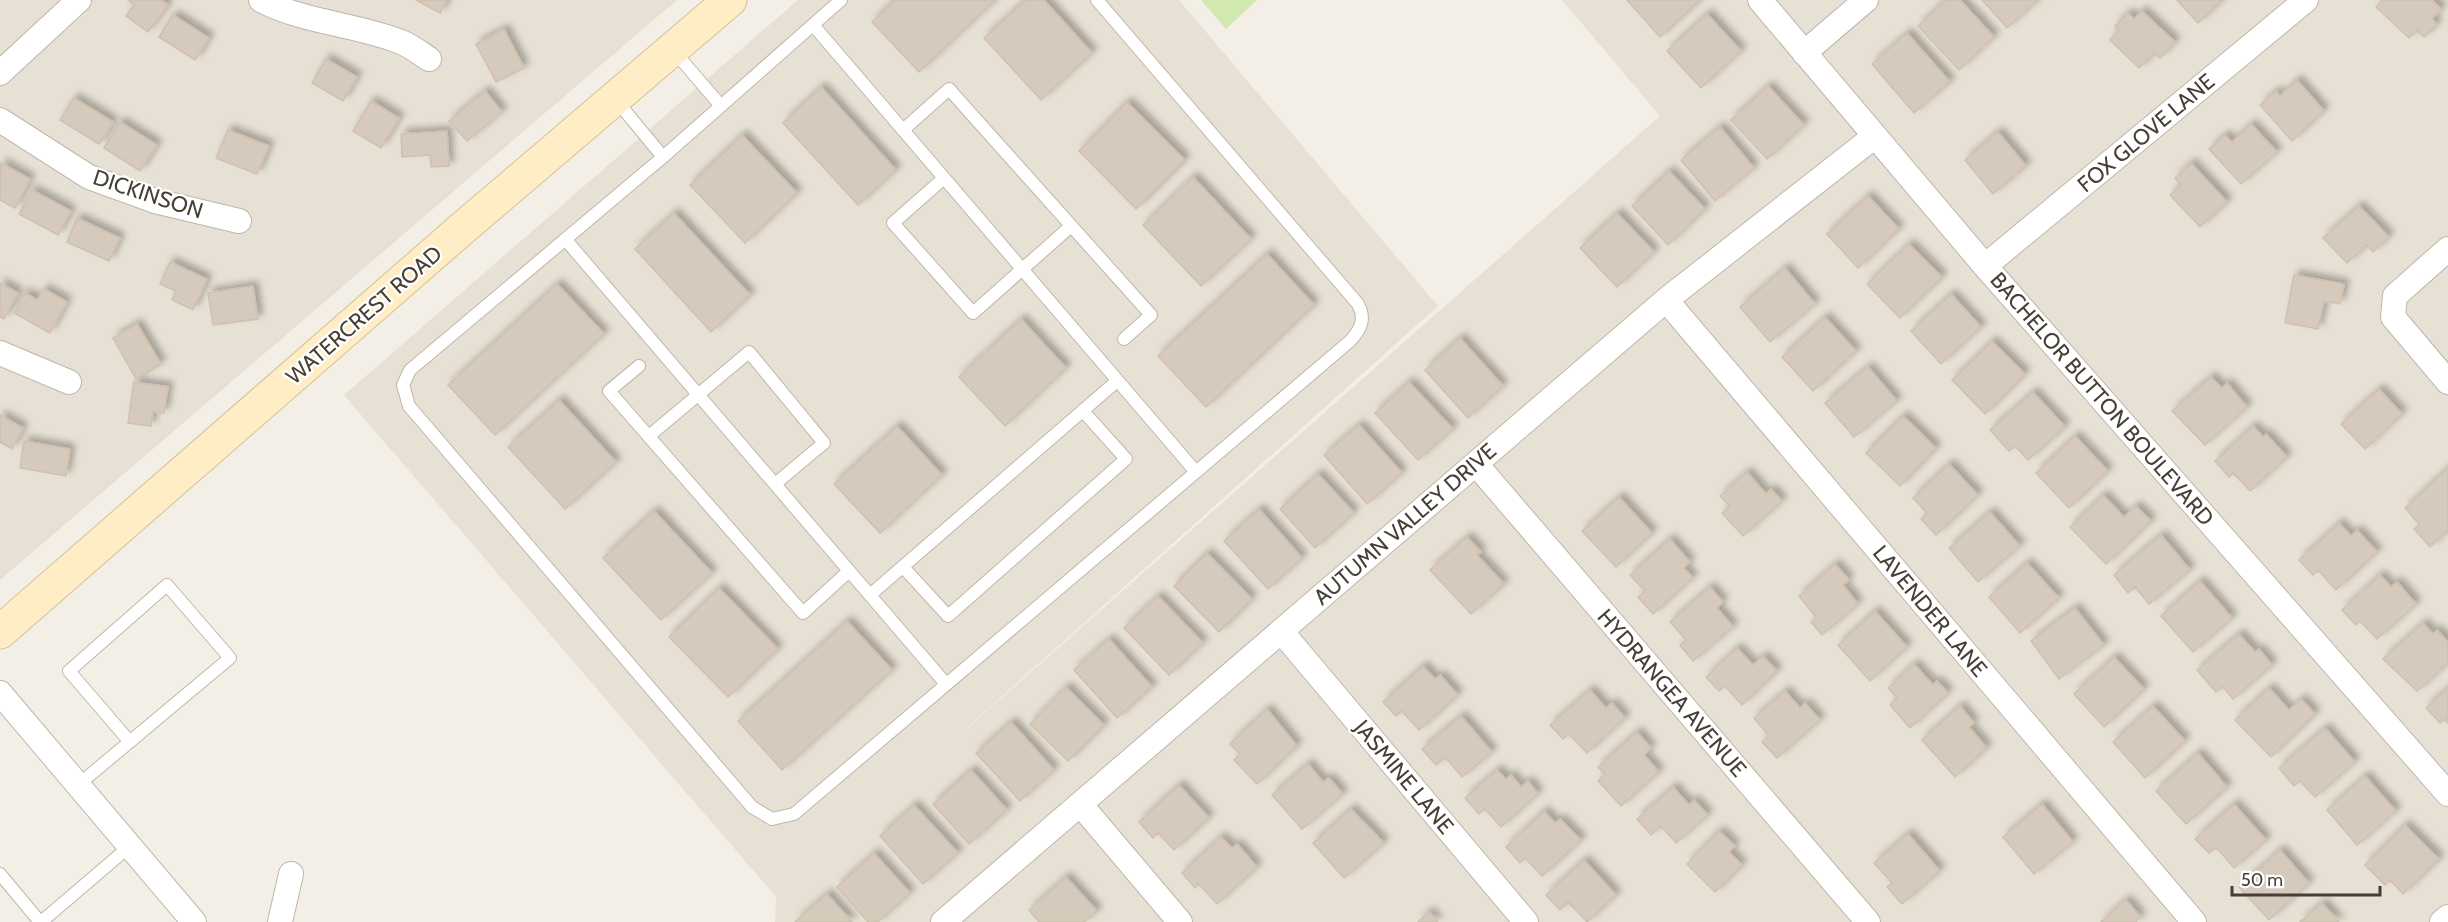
<svg xmlns="http://www.w3.org/2000/svg" width="2448" height="922" viewBox="0 0 2448 922" font-family="Cabin,sans-serif">
	<style>
		.residential { fill: #e7e0d4 }
		.green { fill: #d1e8af }
		.building { fill: #d5cabc; stroke: #d0c1af; stroke-width: 1.5; filter: url(#shadow) }
		.lines { fill: none; stroke-linecap: round; stroke-linejoin: round }
		.lane-casing { stroke: #bfb6a9; stroke-width: 14 }
		.street-casing { stroke: #bfb6a9; stroke-width: 26 }
		.secondary-casing { stroke: #d3c096; stroke-width: 35 }
		.lane { stroke: #fff; stroke-width: 12 }
		.street { stroke: #fff; stroke-width: 24 }
		.secondary { stroke: #ffeec5; stroke-width: 33 }
		.labels { text-anchor: middle; dominant-baseline: central; stroke-width: 4.5; stroke-linejoin: round; paint-order: stroke }
		.street-label { font-size: 22px; fill: #463f35; stroke: #fff }
	</style>
	<defs>
		<filter id="shadow"><feDropShadow dx="5" dy="-5" stdDeviation="3" flood-color="#0004"/></filter>
	</defs>
	<rect width="100%" height="100%" fill="#f3efe6"/>
	<!-- residential -->
	<path class="residential" d="M0,0H677L0,580Z
		M798,0H1179L1438,306L903,785L1660,116L1562,0H2448V922H775L776,897L344,395Z"/>
	<!-- green -->
	<path class="green" d="M1201,0H1257L1226,29Z"/>
	<!-- building -->
	<path class="building" d="M128,0H161L168,5L148,32L126,16L134,5Z
		M416,0H447L440,13Z
		M895,0H995L919,72L872,22Z
		M1026,0H1044L1092,53L1041,100L984,38Z
		M1627,0H1698L1699,1L1660,37Z
		M1946,0H1960L1994,37L1959,70L1918,26Z
		M1982,0H2038L2007,28Z
		M2177,0H2222L2198,23Z
		M2383,0H2432L2441,9L2432,19L2437,24L2424,37L2417,30L2409,38L2376,7Z
		M2142,11L2175,42L2160,58L2154,53L2139,68L2110,40L2119,30L2115,26L2128,13L2134,19Z
		M1707,14L1741,51L1701,88L1667,51Z
		M173,15L209,38L195,60L159,37Z
		M504,29L524,68L496,82L476,44Z
		M1907,33L1950,82L1914,113L1872,64Z
		M326,59L357,77L343,101L312,83Z
		M2297,80L2324,111L2292,141L2260,105L2276,91L2280,96Z
		M1768,86L1804,125L1767,159L1731,120Z
		M821,87L896,170L858,205L783,123Z
		M485,91L502,112L467,141L449,121Z
		M74,98L113,122L99,144L60,120Z
		M371,101L399,118L381,148L353,131Z
		M1127,102L1185,160L1136,209L1079,151Z
		M120,122L157,145L140,171L104,148Z
		M2251,124L2277,152L2241,184L2209,149L2225,135L2232,142Z
		M1720,127L1754,168L1715,201L1681,160Z
		M228,130L269,146L257,174L216,158Z
		M447,131L449,166L431,167L430,155L402,157L401,134Z
		M1998,132L2026,166L1993,194L1965,160Z
		M742,135L797,193L745,243L690,185Z
		M1,163L30,179L15,208L0,200Z
		M2191,163L2227,202L2200,227L2170,195L2181,185L2175,178Z
		M1669,171L1705,209L1668,245L1632,206Z
		M1193,177L1251,239L1201,286L1143,225Z
		M32,190L71,211L58,235L19,214Z
		M1868,196L1899,229L1858,268L1827,234Z
		M2359,206L2389,237L2373,252L2367,245L2347,263L2323,238Z
		M674,213L750,295L711,332L635,249Z
		M1617,213L1654,252L1617,287L1580,248Z
		M77,218L120,238L109,261L67,242Z
		M1909,244L1942,277L1900,318L1867,284Z
		M1267,254L1314,305L1206,407L1158,356Z
		M170,262L207,279L193,310L172,300L176,291L160,284Z
		M1785,268L1815,304L1770,342L1740,307Z
		M2294,275L2344,284L2340,304L2324,301L2318,329L2285,323Z
		M0,283L18,293L4,319L0,317Z
		M557,284L604,334L495,435L448,385Z
		M253,286L258,319L213,325L208,293Z
		M44,289L67,302L50,333L14,313L25,293L37,300Z
		M1951,294L1981,327L1941,364L1911,331Z
		M1825,317L1856,351L1813,391L1782,357Z
		M1021,319L1066,368L1005,426L959,377Z
		M137,324L161,364L136,379L113,338Z
		M1460,338L1503,386L1468,418L1425,370Z
		M1992,341L2025,374L1985,414L1952,380Z
		M1868,367L1897,401L1854,437L1825,403Z
		M2211,377L2222,388L2227,383L2247,407L2205,445L2172,411Z
		M134,382L168,387L164,413L153,412L151,426L128,423Z
		M1409,382L1453,429L1418,460L1375,413Z
		M2379,389L2402,414L2365,449L2341,424Z
		M2033,392L2065,427L2028,460L2015,446L2009,451L1990,430Z
		M559,400L616,462L565,509L508,447Z
		M0,415L23,428L12,449L0,442Z
		M1903,416L1936,448L1900,486L1866,453Z
		M1359,425L1402,473L1367,504L1324,455Z
		M897,426L942,475L880,533L834,484Z
		M2253,426L2263,437L2266,434L2287,457L2250,491L2233,473L2229,477L2215,461Z
		M2075,436L2108,471L2069,508L2036,473Z
		M24,441L70,449L66,476L20,468Z
		M1949,464L1978,495L1936,535L1921,519L1927,513L1913,498Z
		M2448,468V530L2430,547L2414,529L2420,525L2405,508Z
		M1747,472L1766,494L1771,489L1782,501L1743,536L1722,513L1730,506L1720,496Z
		M1318,474L1354,513L1315,548L1280,509Z
		M2103,495L2124,517L2136,506L2151,521L2106,564L2070,527Z
		M1619,497L1652,533L1616,567L1582,531Z
		M1259,509L1302,558L1268,589L1224,541Z
		M654,511L712,573L661,620L603,558Z
		M1990,512L2020,546L1978,582L1949,548Z
		M2339,523L2351,536L2357,530L2377,552L2336,590L2318,570L2313,575L2299,560Z
		M2161,535L2190,570L2149,604L2135,587L2128,593L2114,575Z
		M1467,537L1481,552L1477,555L1504,584L1471,614L1430,570Z
		M1670,539L1690,562L1684,568L1693,578L1653,614L1638,597L1645,591L1630,575Z
		M1207,553L1252,599L1219,632L1174,586Z
		M2027,563L2059,598L2020,633L1989,597Z
		M1835,564L1849,580L1843,585L1858,604L1822,635L1811,622L1816,617L1799,596Z
		M2380,575L2391,587L2397,582L2416,604L2377,639L2360,621L2356,625L2342,610Z
		M2200,581L2232,618L2193,652L2161,616Z
		M1710,587L1723,602L1717,608L1733,627L1693,661L1680,645L1686,640L1670,622Z
		M719,588L778,649L728,697L669,637Z
		M1158,596L1203,643L1169,675L1124,628Z
		M2075,608L2104,645L2059,679L2031,641Z
		M1875,611L1907,647L1870,681L1838,645Z
		M847,621L892,670L782,770L738,721Z
		M2423,623L2433,634L2437,630L2448,642V663L2417,691L2383,659Z
		M2239,634L2255,652L2259,649L2272,665L2233,699L2223,687L2216,692L2197,670Z
		M1109,639L1152,687L1117,718L1074,670Z
		M1737,648L1753,665L1763,656L1777,671L1742,705L1725,686L1719,691L1706,677Z
		M2114,657L2144,689L2104,727L2074,694Z
		M1914,664L1933,685L1937,681L1948,693L1910,728L1890,705L1897,698L1888,688Z
		M1423,666L1435,679L1440,675L1458,695L1419,730L1402,711L1396,716L1383,702Z
		M1066,687L1104,725L1068,761L1030,724Z
		M2269,688L2289,710L2301,699L2315,714L2271,757L2235,720Z
		M2448,688V723L2445,719L2440,723L2426,708Z
		M1590,690L1606,708L1612,703L1625,718L1587,753L1569,734L1563,739L1550,725Z
		M1785,691L1800,708L1805,703L1820,720L1777,758L1762,742L1769,736L1754,718Z
		M1960,706L1974,723L1969,727L1987,748L1955,777L1922,740Z
		M2153,706L2185,741L2145,778L2113,742Z
		M1267,709L1297,746L1257,784L1234,760L1240,754L1230,744Z
		M1461,716L1492,752L1462,777L1445,757L1436,765L1422,749Z
		M1011,722L1054,770L1020,801L976,753Z
		M2325,728L2355,762L2315,797L2300,781L2294,786L2279,768Z
		M1637,732L1651,748L1644,755L1659,772L1621,806L1598,781L1605,774L1598,767Z
		M2198,753L2227,787L2186,824L2156,791Z
		M1308,764L1323,782L1329,778L1343,794L1302,829L1272,795Z
		M971,770L1007,810L969,844L933,804Z
		M1497,770L1506,779L1511,775L1521,787L1528,781L1538,794L1501,827L1485,809L1479,814L1465,798Z
		M2365,776L2396,811L2357,845L2327,810Z
		M1179,785L1209,818L1174,850L1158,833L1153,838L1139,822Z
		M1673,787L1689,805L1694,800L1708,815L1676,843L1661,826L1651,835L1637,819Z
		M2042,804L2073,842L2034,874L2003,837Z
		M2234,804L2266,840L2234,868L2216,847L2209,853L2195,839Z
		M914,805L958,853L923,884L880,836Z
		M1351,809L1384,843L1344,878L1313,843Z
		M1544,811L1555,823L1560,819L1581,840L1542,876L1525,858L1520,863L1506,847Z
		M2405,825L2439,859L2403,894L2390,880L2385,885L2365,865Z
		M1719,831L1735,846L1729,852L1742,865L1715,892L1687,864Z
		M1908,834L1940,871L1902,904L1887,887L1892,883L1874,863Z
		M1221,837L1232,848L1237,844L1257,867L1217,904L1199,884L1195,888L1182,873Z
		M2280,850L2309,883L2269,920L2239,887Z
		M874,853L910,893L878,922H868L837,887Z
		M1584,860L1616,895L1587,922L1568,902L1560,910L1546,895Z
		M1066,877L1097,911L1084,922H1039L1029,910Z
		M827,894L852,922H795Z
		M2126,900L2140,916L2136,922H2101Z
		M2322,903L2339,922H2300Z
		M1429,912L1438,922H1418Z"/>
	<g class="lines">
		<!-- lane casing -->
		<g class="lane-casing">
			<path id="lane" d="M841,0L663,157L410,370L403,385L409,406L752,807L772,819L794,814L1350,341C1361,329 1366,319 1358,304L1097,0
				M813,25L1196,472
				M673,50L721,106
				M616,100L663,157
				M903,130L949,89L1151,315L1124,339
				M944,178L893,223L973,313L1071,226
				M565,239L946,684
				M639,366L609,391L803,613L849,571
				M649,436L749,352L824,443L775,484
				M903,567L948,616L1126,459L1083,411
				M870,595L1117,381
				M78,785L230,658L167,585L69,671L130,742
				M0,874L40,922
				M41,922L130,846"/>
		</g>
		<!-- street casing -->
		<g class="street-casing">
			<path id="street" d="M261,0C305,23 356,24 401,42C411,46 420,53 429,59
				M1760,0L1985,266L2448,794
				M1804,53L1866,0
				M0,73L79,0
				M0,120L89,177L155,201L239,221
				M2448,249L2395,296L2393,317L2448,382
				M1985,266L2306,0
				M1666,300L2194,922
				M0,353L69,382
				M1476,464L1868,922
				M1281,631L1526,922
				M0,693L194,922
				M1080,804L1180,922
				M280,922L291,874
				M943,922L1666,300L1875,136
				M2442,922L2448,917"/>
		</g>
		<!-- secondary casing -->
		<g class="secondary-casing">
			<path id="secondary" d="M0,632L464,227L730,0"/>
		</g>
		<!-- lane -->
		<use href="#lane" class="lane"/>
		<!-- street -->
		<use href="#street" class="street"/>
		<!-- secondary -->
		<use href="#secondary" class="secondary"/>
	</g>
	<g class="labels">
		<!-- street labels -->
		<g class="street-label">
			<text transform="translate(2146 133) rotate(-40)">FOX GLOVE LANE</text>
			<text transform="translate(148 194) rotate(18)">DICKINSON</text>
			<text transform="translate(364 315) rotate(-41)">WATERCREST ROAD</text>
			<text transform="translate(2102 399) rotate(49)">BACHELOR BUTTON BOULEVARD</text>
			<text transform="translate(1405 524) rotate(-41)">AUTUMN VALLEY DRIVE</text>
			<text transform="translate(1930 611) rotate(50)">LAVENDER LANE</text>
			<text transform="translate(1672 693) rotate(49)">HYDRANGEA AVENUE</text>
			<text transform="translate(1404 777) rotate(50)">JASMINE LANE</text>
		</g>
	</g>
	<!-- scale -->
	<path d="M2232 886v9h148v-9" fill="none" stroke="#463f35" stroke-width="3"/>
	<text x="2241" y="886" font-size="18" fill="#463f35" stroke="#ffffff" stroke-width="4.5" paint-order="stroke">50 m</text>
</svg>
